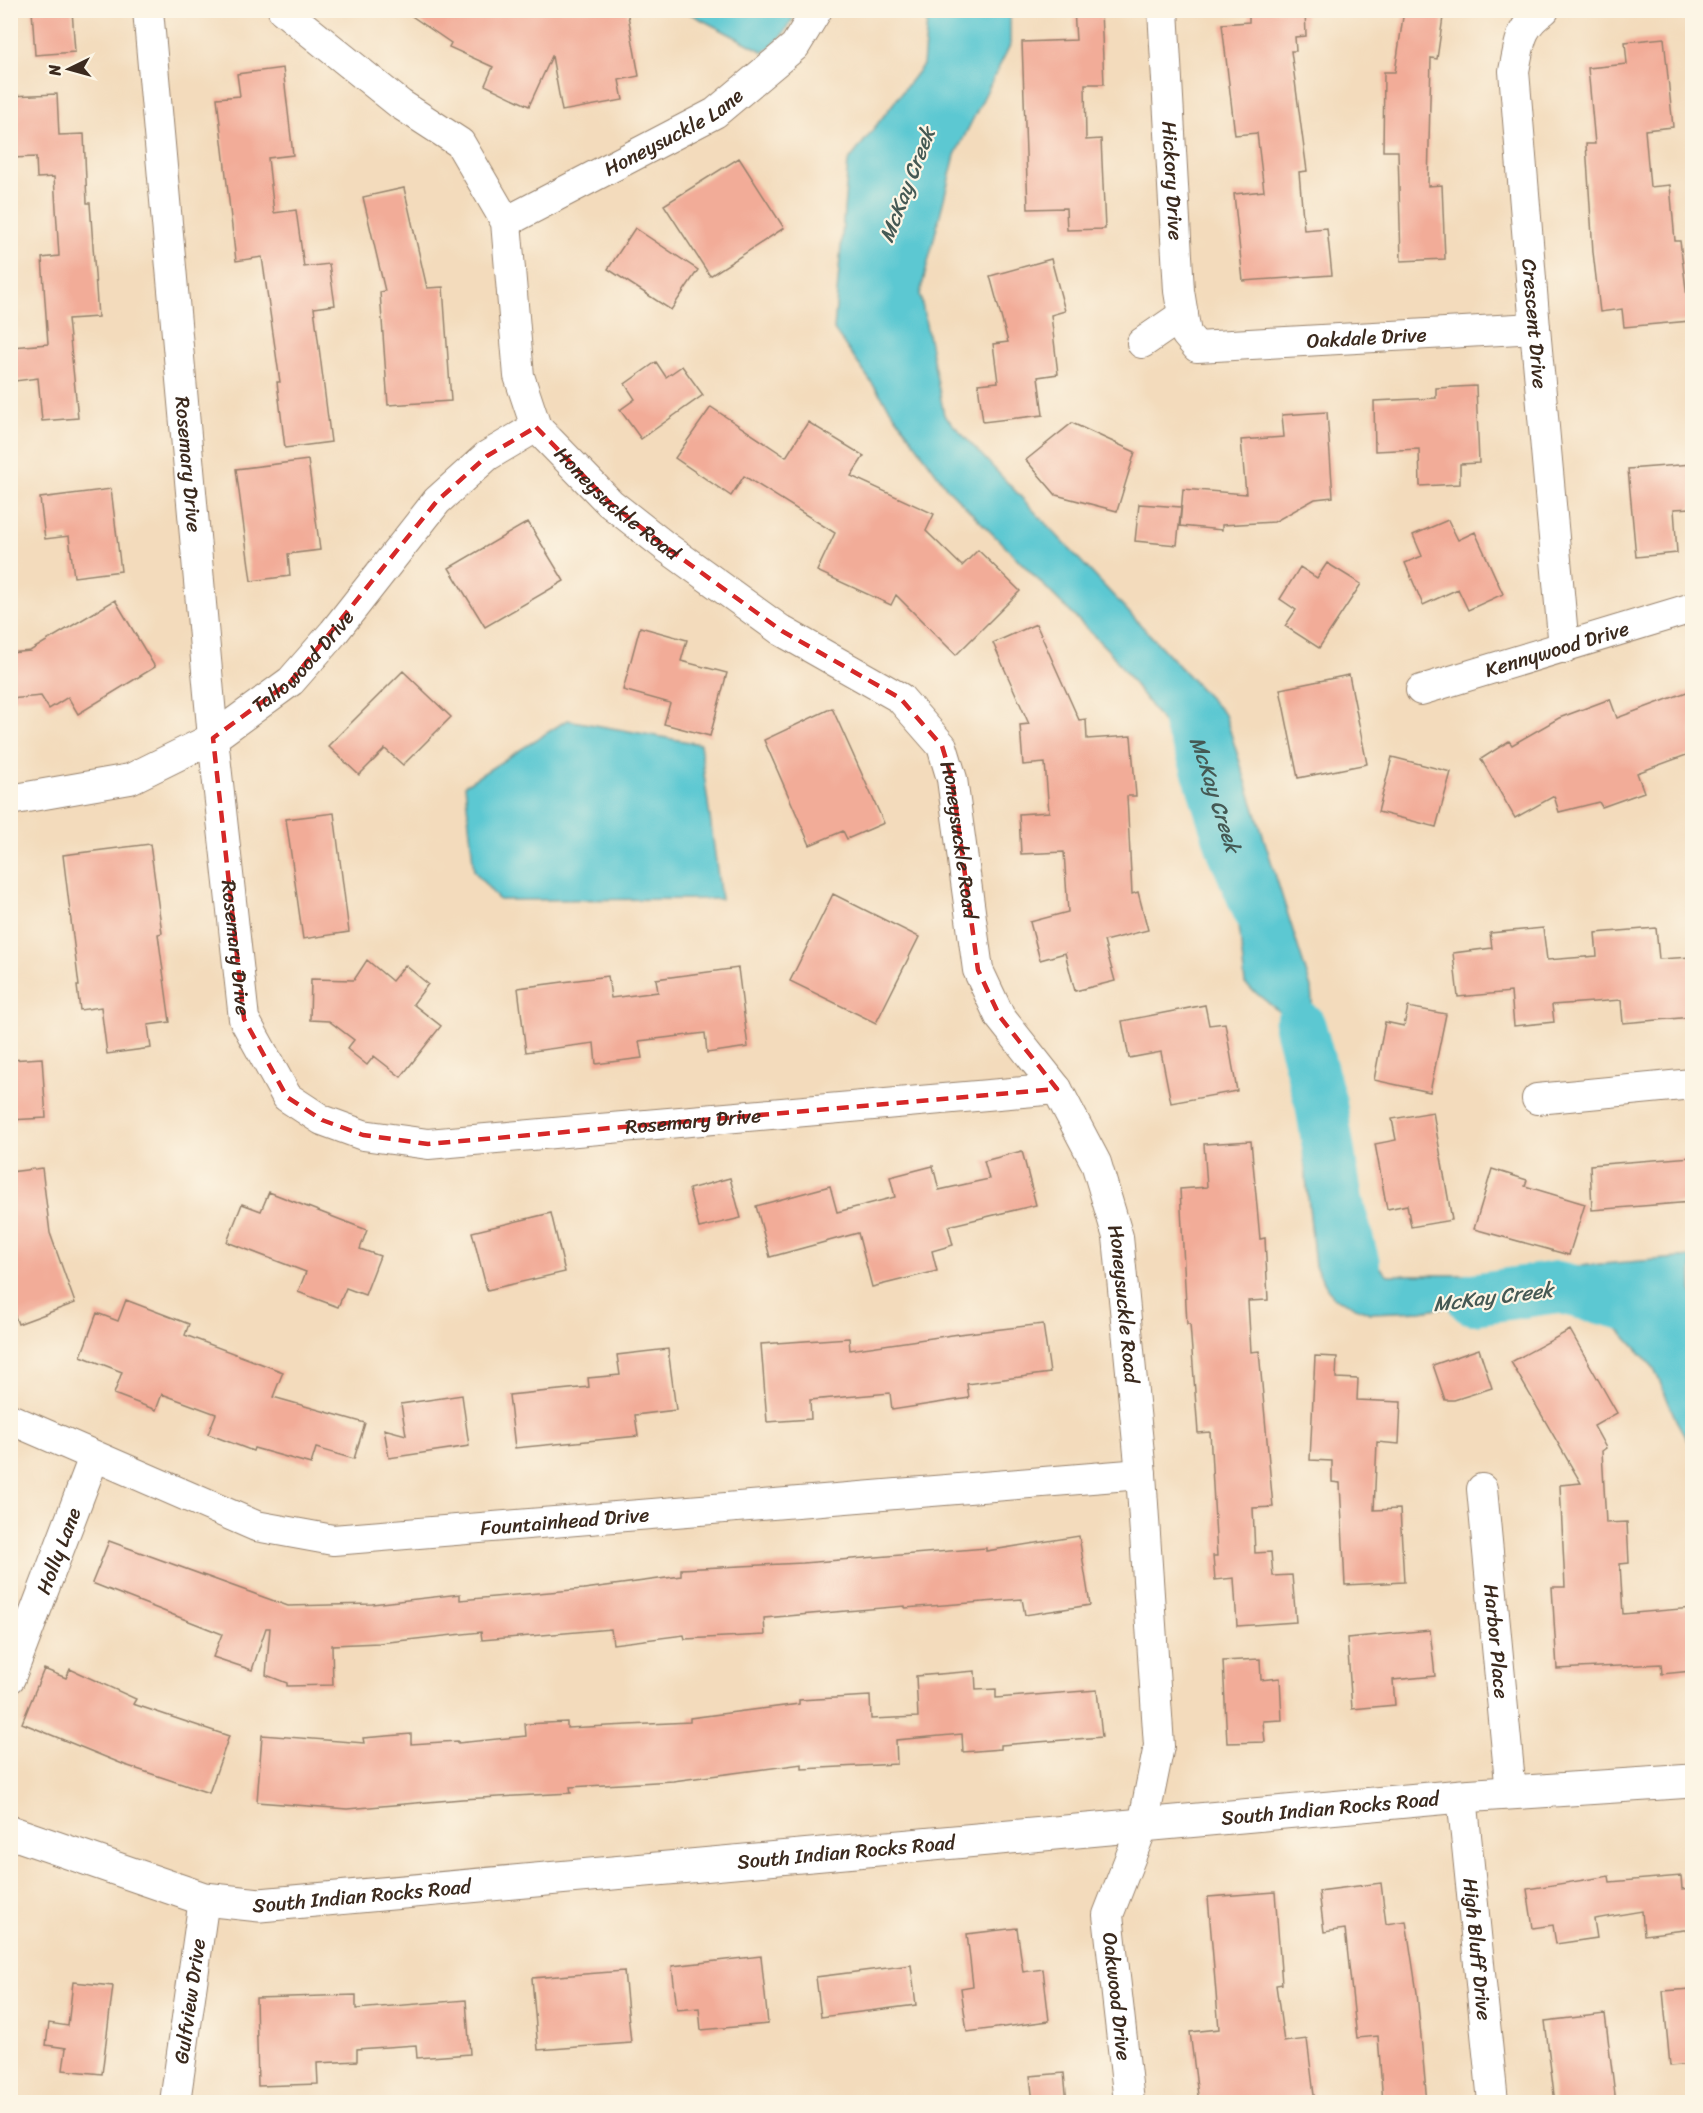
<svg xmlns="http://www.w3.org/2000/svg" width="1703" height="2113" viewBox="0 0 1703 2113" font-family="Sriracha,sans-serif">
	<style>
		.water { fill: #5cc8d2; stroke: #4c7978; stroke-width: 1.5 }
		.lines { fill: none; stroke-linecap: round; stroke-linejoin: round }
		.river { stroke: #5cc8d2; stroke-width: 52 }
		.building { fill: #f2ac98 }
		.minor-casing { stroke: #97826d; stroke-width: 32 }
		.tertiary-casing { stroke: #97826d; stroke-width: 35 }
		.minor { stroke: #fff; stroke-width: 30 }
		.tertiary { stroke: #fff; stroke-width: 33 }
		.marked { fill: none; stroke: #d62828; stroke-width: 4.5; stroke-dasharray: 12 8; stroke-linejoin: round }
		.labels { text-anchor: middle; dominant-baseline: central; stroke-width: 4.5; stroke-linejoin: round; paint-order: stroke }
		.street-label { font-size: 20px; fill: #3b2a1e; stroke: #fcf5e5 }
		.water-label { font-size: 21px; font-style: italic; fill: #455954; stroke: #fcf5e5 }
	</style>
	<rect width="100%" height="100%" fill="#fcf5e5"/>
	<filter id="ink" filterUnits="userSpaceOnUse"><feTurbulence type="fractalNoise" baseFrequency=".0167" numOctaves="2"/><feDisplacementMap in="SourceGraphic" scale="12" xChannelSelector="R" yChannelSelector="G"/><feConvolveMatrix kernelMatrix="1 2 1 2 8 2 1 2 1" color-interpolation-filters="sRGB"/></filter>
	<filter id="wash" filterUnits="userSpaceOnUse"><feTurbulence type="fractalNoise" baseFrequency=".008" numOctaves="4" result="noise"/><feDisplacementMap in="SourceGraphic" scale="24" xChannelSelector="R" yChannelSelector="G"/><feGaussianBlur stdDeviation="1.35" result="paint"/><feColorMatrix in="noise" values="0 0 0 0 0 0 0 0 0 0 0 0 0 0 0 0 0 1.4 0 .05"/><feComposite in="paint" operator="in"/></filter>
	<g filter="url(#wash)">
		<rect width="100%" height="100%" fill="#f3dbbc"/>
		<!-- water -->
		<path class="water" d="M685,11H798L781,37L764,52Z
			M928,11H1010V45L955,155L920,294L944,415L1225,715L1311,988L1323,1148L1349,1240L1388,1275H1483L1538,1269L1543,1289L1422,1311L1370,1313L1332,1297L1315,1266L1297,1088V1026L1245,984L1227,808L1111,653L947,488L834,330L848,162L923,65Z
			M567,720L700,744L721,899L499,900L474,871L465,785Z
			M1692,1257V1449L1676,1420L1654,1368L1614,1324L1563,1308L1552,1268Z"/>
		<g class="lines">
			<!-- river -->
			<g class="river">
				<path id="s1" d="M1189,723L1201,749L1232,847L1258,909"/>
				<path d="M1300,1027L1321,1104L1337,1201L1354,1264"/>
				<path d="M1473,1299L1557,1287L1692,1321"/>
			</g>
		</g>
		<g id="blocks">
			<!-- building -->
			<path class="building" d="M32,10H72L75,52L35,55Z
				M403,10H627L639,76L619,80L623,100L562,111L552,56L529,106L485,85L493,67L449,47L451,43Z
				M1074,10H1101L1104,84H1085L1086,140L1101,139L1105,229L1067,230L1066,208L1028,209L1022,42L1076,40Z
				M1249,10H1305L1306,36L1295,37L1296,51H1291L1307,171L1299,172L1304,230L1327,228L1332,275L1243,281L1234,194L1264,191L1257,133L1235,135L1222,24L1249,22Z
				M1404,10H1444L1437,59L1431,58L1428,186L1442,185L1445,259L1401,261L1398,151H1383L1384,72H1395Z
				M1664,38L1673,127L1645,130L1650,187L1670,185L1675,241H1680L1690,321L1624,327L1622,309L1600,312L1593,252L1586,144H1595L1588,68L1627,64L1625,42Z
				M283,68L293,155L268,158L274,213L296,210L304,267L329,264L335,305L314,308L331,442L285,448L277,382H280L262,257L236,261L217,98L240,96L237,74Z
				M57,94L59,135L84,134L87,203H90L98,317L68,319L78,418L42,421L38,378L15,381L12,347L48,344L42,258L59,256L54,177L37,178L36,157L11,158L10,96Z
				M739,158L784,228L710,276L664,205Z
				M404,188L427,288L443,287L451,401L388,405L380,292L385,291L363,197Z
				M635,228L698,270L671,310L608,269Z
				M1051,259L1065,311L1051,315L1058,374L1038,377L1043,415L983,422L978,384L998,382L993,344L1008,342L990,276Z
				M656,362L666,377L682,366L703,395L641,439L620,410L635,399L625,384Z
				M1476,386L1479,463L1460,464V484L1420,486L1419,449L1375,451L1374,401L1436,398V388Z
				M711,407L786,457L808,422L864,456L851,476L934,514L926,531L962,566L978,550L1020,591L956,655L896,595L891,605L817,571L835,533L744,476L731,496L675,458Z
				M1327,412L1333,497L1315,499L1274,522L1222,525V530L1180,526L1183,489L1246,494L1241,440L1284,437L1282,415Z
				M1072,423L1135,452L1117,511L1056,495L1026,460Z
				M308,460L320,550L288,554L290,576L251,581L236,469Z
				M1692,464V508L1674,509L1677,553L1636,557L1628,469Z
				M111,489L121,571L74,577L69,536L45,539L40,498Z
				M1139,504L1181,507L1177,545L1135,541Z
				M1448,520L1458,540L1475,532L1503,594L1468,610L1458,589L1423,605L1405,563L1422,556L1413,535Z
				M528,522L564,581L485,627L449,568Z
				M1327,563L1361,584L1319,648L1285,626L1296,610L1280,599L1300,567L1317,578Z
				M115,600L155,667L78,714L68,697L49,709L41,696L10,699V653L30,651Z
				M1036,624L1079,720L1086,719L1087,739L1131,736L1136,796H1127L1132,894L1138,892L1148,930L1104,941L1115,981L1075,991L1065,953L1040,960L1030,922L1068,912L1064,852L1021,854L1019,814L1049,812L1045,763L1023,765L1020,725L1029,724L993,643Z
				M640,627L687,640L681,661L727,673L710,736L664,724L670,703L623,690Z
				M403,671L451,717L403,765L385,749L359,775L328,746Z
				M1349,675L1367,764L1298,778L1280,689Z
				M1692,690V753L1637,773L1644,792L1602,807L1599,802L1559,812L1554,796L1515,818L1481,759L1509,741L1512,745L1559,718L1610,699L1617,718Z
				M832,708L884,823L847,839L843,831L810,845L764,740Z
				M1392,757L1451,772L1436,827L1378,812Z
				M334,813L349,932L303,939L286,819Z
				M150,844L162,933L158,934L170,1022L148,1025L151,1048L107,1054L101,1007L80,1010L77,986H79L63,855Z
				M833,894L919,937L876,1023L790,981Z
				M1543,928L1547,960L1597,956L1595,933L1656,928L1659,959L1692,957V1017L1623,1023L1621,1000L1552,1005L1554,1022L1514,1026L1511,992L1458,997L1453,953L1492,948L1490,933Z
				M367,960L392,981L405,965L428,984L413,1004L441,1026L401,1077L374,1056L367,1065L347,1049L354,1040L329,1021L310,1020L311,979L354,980Z
				M738,968L748,1047L707,1053L705,1033L639,1041L642,1058L596,1064L594,1043L526,1052L518,988L608,976L611,998L658,992L656,979Z
				M1205,1005L1209,1025L1225,1023L1237,1091L1171,1103L1161,1052L1129,1058L1122,1021Z
				M1408,1007L1446,1014L1430,1092L1374,1080L1385,1022L1404,1026Z
				M42,1058L46,1118L10,1120V1060Z
				M1433,1112L1452,1220L1411,1227L1407,1205L1387,1209L1375,1144L1396,1140L1392,1119Z
				M1251,1141L1260,1239L1265,1238L1268,1300L1248,1301L1251,1352L1259,1351L1273,1507L1253,1508L1255,1553L1271,1552L1273,1576L1292,1575L1296,1622L1237,1626L1234,1578L1215,1580L1213,1556H1217L1210,1432L1198,1433L1190,1324H1187L1180,1189L1207,1187L1204,1144Z
				M1022,1151L1036,1205L948,1226L953,1245L932,1251L937,1271L872,1287L858,1233L770,1257L756,1206L830,1186L837,1212L895,1197L890,1177L933,1166L939,1190L989,1179L984,1161Z
				M1692,1157V1202L1592,1210L1590,1165Z
				M42,1168L50,1233L75,1303L18,1324L10,1303V1172Z
				M1492,1169L1527,1180L1525,1186L1585,1204L1569,1255L1474,1229Z
				M730,1178L741,1218L699,1228L689,1189Z
				M269,1192L367,1230L360,1249L380,1256L365,1295L346,1288L338,1307L298,1292L306,1272L227,1242L242,1204L261,1211Z
				M551,1213L565,1272L487,1290L472,1232Z
				M126,1300L189,1324L185,1335L283,1372L273,1397L365,1423L354,1459L316,1448L311,1464L254,1448L253,1451L208,1434L216,1414L162,1394L156,1410L114,1394L122,1372L81,1356L97,1313L118,1321Z
				M1043,1324L1050,1373L967,1384L969,1398L892,1410L890,1393L810,1400L811,1419L767,1422L761,1344L849,1338L850,1350L959,1334Z
				M1570,1330L1617,1413L1594,1426L1606,1448L1602,1451L1606,1523L1627,1522L1629,1563L1620,1564L1623,1614L1692,1608V1671L1662,1674L1661,1664L1557,1669L1552,1587H1565L1560,1485L1581,1483L1511,1362Z
				M668,1349L676,1410L635,1415L638,1436L515,1448L509,1395L589,1387L588,1378L620,1375L617,1355Z
				M1479,1349L1492,1388L1454,1400H1445L1433,1365Z
				M1315,1356L1337,1357L1336,1378L1358,1379L1357,1400L1401,1402L1399,1444L1377,1442L1374,1510L1400,1509L1404,1582L1345,1585L1340,1483L1332,1482V1461L1310,1460Z
				M462,1395L469,1446L389,1458L384,1429L406,1435L401,1404Z
				M1079,1536L1090,1605L1025,1615L1022,1599L905,1608V1606L764,1618L765,1635L685,1639L684,1635L613,1644L611,1629L482,1640L481,1632L379,1643L332,1645L333,1685L287,1686V1683L266,1675L270,1628H266L252,1670L213,1657L222,1634L92,1583L109,1541L288,1606L372,1604L460,1594V1600L584,1589L681,1576V1569L803,1563L986,1548V1551Z
				M1430,1630L1435,1676L1393,1680L1395,1705L1352,1709L1347,1638Z
				M1260,1659L1261,1680L1280,1678L1282,1720L1263,1721L1265,1742L1227,1743L1223,1661Z
				M44,1669L66,1678L70,1669L136,1699L133,1704L229,1736L209,1793L125,1765L22,1723Z
				M975,1671L976,1690L996,1689V1698L1097,1690L1102,1737L1001,1745V1749L963,1752L962,1734L896,1740L897,1764L802,1769V1764L673,1781L570,1787L571,1793L462,1799L347,1809L257,1802L262,1735L364,1743L363,1738L411,1734V1744L458,1741V1743L526,1736L525,1724L567,1722V1728L690,1722V1718L799,1704V1700L870,1696L871,1719L918,1717L916,1676Z
				M1609,1876L1610,1882L1681,1876L1682,1889L1692,1888V1929L1644,1935L1642,1911L1594,1919L1597,1938L1556,1944L1553,1925L1533,1928L1527,1889Z
				M1381,1883L1386,1924L1406,1921L1417,1993L1427,2103H1383L1378,2036L1357,2038L1345,1929L1324,1932L1319,1891Z
				M1275,1892L1282,1984L1276,1985L1284,2042L1307,2039L1315,2103H1199L1190,2032L1219,2029L1208,1897Z
				M1017,1928L1023,1972L1043,1969L1049,2021L967,2032L961,1988L973,1986L967,1934Z
				M761,1956L768,2024L701,2030L699,2008L677,2010L672,1966Z
				M911,1965L916,2005L821,2017L816,1977Z
				M624,1971L631,2043L538,2050L532,1978Z
				M73,1982L113,1986L102,2074L63,2070L66,2048L46,2045L49,2023L68,2026Z
				M1692,1989V2064L1670,2066L1663,1991Z
				M356,1995V2009L466,2000L470,2054L417,2058L416,2045L357,2049V2061L317,2063L318,2084L258,2086L256,1998Z
				M1605,2014L1616,2103H1555L1545,2021Z
				M1064,2073L1067,2103H1033L1030,2076Z"/>
		</g>
	</g>
	<g filter="url(#ink)">
		<use href="#blocks" fill-opacity="0" stroke="#97826d" stroke-width="1.5"/>
		<g class="lines">
			<!-- minor casing -->
			<g class="minor-casing">
				<g id="minor">
					<path id="s2" d="M148,10L213,738L244,1019L287,1097L322,1120L363,1135L428,1144L1057,1089"/>
					<path id="s3" d="M283,10L400,104L460,143L506,222L519,376L536,427L610,503L666,547L782,631L900,698L942,746L952,779L978,970L1000,1017L1057,1089L1096,1163L1118,1237L1141,1474L1159,1746L1143,1825L1108,1915L1129,2102"/>
					<path id="s4" d="M1163,10L1179,291L1186,334L1197,347L1535,328"/>
					<path id="s5" d="M1544,10C1519,27 1520,43 1514,71L1535,328L1564,648"/>
					<path id="s6" d="M506,222L715,113L795,46L817,10"/>
					<path d="M1142,343L1183,315"/>
					<path id="s7" d="M1421,690L1692,608"/>
					<path id="s8" d="M10,800L130,779L213,738L291,681L334,632L437,501L487,456L536,427"/>
					<path d="M1537,1099L1692,1084"/>
					<path id="s9" d="M10,1419L256,1526L333,1540L1141,1474"/>
					<path id="s10" d="M1482,1489L1511,1793"/>
					<path id="s11" d="M10,1678L94,1457"/>
					<path id="s12" d="M1462,1796L1493,2102"/>
					<path id="s13" d="M175,2102L204,1899"/>
				</g>
			</g>
			<!-- tertiary casing -->
			<g class="tertiary-casing">
				<g id="tertiary">
					<path id="s14" d="M10,1832L204,1899L260,1905L1462,1796L1692,1781"/>
				</g>
			</g>
			<!-- minor -->
			<use href="#minor" class="minor"/>
			<!-- tertiary -->
			<use href="#tertiary" class="tertiary"/>
		</g>
	</g>
	<!-- marked area -->
	<path class="marked" d="M536,427L610,503L666,547L782,631L900,698L942,746L952,779L978,970L1000,1017L1057,1089L428,1144L363,1135L322,1120L287,1097L244,1019L213,738L291,681L437,501L487,456Z"/>
	<g class="labels">
		<!-- street labels -->
		<g class="street-label">
			<text stroke="none"><textPath href="#s6" startOffset="190">Honeysuckle Lane</textPath></text>
			<text stroke="none"><textPath href="#s4" startOffset="171">Hickory Drive</textPath></text>
			<text stroke="none"><textPath href="#s5" startOffset="324">Crescent Drive</textPath></text>
			<text stroke="none"><textPath href="#s4" startOffset="512">Oakdale Drive</textPath></text>
			<text stroke="none"><textPath href="#s2" startOffset="456">Rosemary Drive</textPath></text>
			<text stroke="none"><textPath href="#s3" startOffset="633">Honeysuckle Road</textPath></text>
			<text stroke="none"><textPath href="#s7" startOffset="142">Kennywood Drive</textPath></text>
			<text stroke="none"><textPath href="#s8" startOffset="333">Tallowood Drive</textPath></text>
			<text stroke="none"><textPath href="#s3" startOffset="1137">Honeysuckle Road</textPath></text>
			<text stroke="none"><textPath href="#s2" startOffset="942">Rosemary Drive</textPath></text>
			<text stroke="none"><textPath href="#s2" startOffset="1520">Rosemary Drive</textPath></text>
			<text stroke="none"><textPath href="#s3" startOffset="1640">Honeysuckle Road</textPath></text>
			<text stroke="none"><textPath href="#s9" startOffset="579">Fountainhead Drive</textPath></text>
			<text stroke="none"><textPath href="#s11" startOffset="136">Holly Lane</textPath></text>
			<text stroke="none"><textPath href="#s10" startOffset="153">Harbor Place</textPath></text>
			<text stroke="none"><textPath href="#s14" startOffset="1336">South Indian Rocks Road</textPath></text>
			<text stroke="none"><textPath href="#s14" startOffset="850">South Indian Rocks Road</textPath></text>
			<text stroke="none"><textPath href="#s14" startOffset="364">South Indian Rocks Road</textPath></text>
			<text stroke="none"><textPath href="#s12" startOffset="154">High Bluff Drive</textPath></text>
			<text stroke="none"><textPath href="#s3" startOffset="2343">Oakwood Drive</textPath></text>
			<text stroke="none"><textPath href="#s13" startOffset="102">Gulfview Drive</textPath></text>
		</g>
		<!-- water labels -->
		<g class="water-label">
			<text transform="translate(907 185) rotate(-69)">McKay Creek</text>
			<text stroke="none"><textPath href="#s1" startOffset="76">McKay Creek</textPath></text>
			<text transform="translate(1493 1297) rotate(-7)">McKay Creek</text>
		</g>
	</g>
	<!-- margin -->
	<rect width="1703" height="2113" fill="none" stroke="#fcf5e5" stroke-width="36"/>
	<!-- north arrow -->
	<g transform="translate(69 69) rotate(265)" stroke="#fcf5e5" stroke-width="4.5" paint-order="stroke">
	<path d="M0-4.5L10 22L0 15L-10 22Z" fill="#3b2a1e"/>
	<text y="-9" font-size="16" font-weight="bold" text-anchor="middle" fill="#3b2a1e">N</text>
	</g>
</svg>
